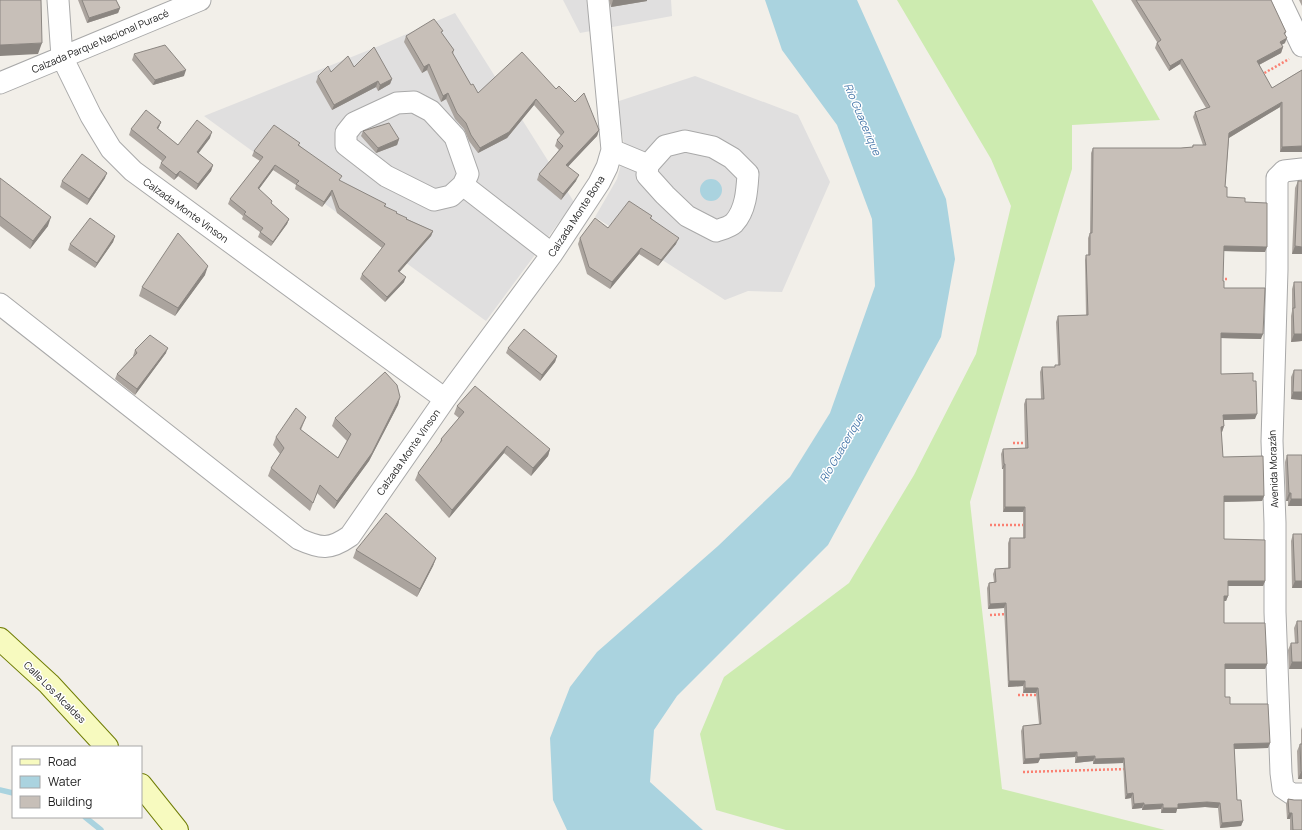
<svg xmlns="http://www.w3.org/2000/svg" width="1302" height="830" viewBox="0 0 1302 830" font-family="Manrope,sans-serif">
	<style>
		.residential { fill: #e0dfdf }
		.grass { fill: #cdebb0 }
		.water { fill: #aad3df }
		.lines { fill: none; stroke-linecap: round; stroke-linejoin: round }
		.stream { stroke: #aad3df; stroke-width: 5.5 }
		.street-casing { stroke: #a9a9a9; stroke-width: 23 }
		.secondary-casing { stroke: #707d05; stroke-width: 24 }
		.path { stroke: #fa8072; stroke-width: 2.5; stroke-dasharray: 2 2; stroke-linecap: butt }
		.street { stroke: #fff; stroke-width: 21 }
		.secondary { stroke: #f7fabf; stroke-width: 22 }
		.wall { fill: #aba49e }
		.shaded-wall { fill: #8b8681 }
		.building { fill: #c7bfb8; stroke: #8b8681 }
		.labels { text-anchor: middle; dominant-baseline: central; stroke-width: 3; stroke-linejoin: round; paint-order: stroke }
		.street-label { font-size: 10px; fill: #222; stroke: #fff }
		.water-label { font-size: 11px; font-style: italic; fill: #4a7aab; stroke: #fff }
	</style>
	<rect width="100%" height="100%" fill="#f2efe9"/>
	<!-- residential -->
	<path class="residential" d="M563,0H671L672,16L580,33Z
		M455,13L574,202L486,321L204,116L379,46Z
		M695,76L798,115L830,182L782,292L748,291L725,300L595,217L617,179L625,149L616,102Z"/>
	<!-- grass -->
	<path class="grass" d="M897,0H1092L1160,120L1072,125V169L970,502L1002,789L1165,830H786L716,810L700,734L724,677L849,583L914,475L976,354L1011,206L991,159Z"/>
	<!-- water -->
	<path class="water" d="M765,0H857L946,199L955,259L941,337L828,545L677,696L654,730L650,782L703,830H567L553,800L550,738L570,687L597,652L718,546L790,477L830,413L875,286L872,219L837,125L782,50Z
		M700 190a11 11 0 1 1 22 0a11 11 0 1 1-22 0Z"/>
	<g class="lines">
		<!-- stream -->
		<path class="stream" d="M0,790L13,793
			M85,817L101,830"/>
		<!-- street casing -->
		<g class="street-casing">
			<path id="street" d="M58,0L62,57L91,116L111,149L133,171L445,399
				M1280,0L1302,46
				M0,83L200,0
				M414,102L431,111L455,137L468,174L463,185L451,196L434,200L386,176L346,145V133L354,123L397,103Z
				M685,141L713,147L732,158L748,174C747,190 746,210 734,223C730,227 722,229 716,231L687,216L665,195L647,175L648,165L665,146Z
				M612,150L648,165
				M1302,169L1284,171L1277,178V270L1272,441L1275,523V612L1281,773L1283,788L1292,794H1302
				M463,185L552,254
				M0,304L299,539C321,549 330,550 350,536L445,399L552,254L599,183L607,167L612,150L598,0"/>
		</g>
		<!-- secondary casing -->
		<g class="secondary-casing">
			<path id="secondary" d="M0,639L49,684L107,747
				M141,785L177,830"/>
		</g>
		<!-- path -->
		<path class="path" d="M1261,75L1289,59
			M1221,279H1228
			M1013,443H1028
			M990,525H1025
			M990,615L1008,614
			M1018,695H1039
			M1023,772L1126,769"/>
		<!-- street -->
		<use href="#street" class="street"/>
		<!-- secondary -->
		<use href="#secondary" class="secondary"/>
	</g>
	<!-- wall -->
	<path class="wall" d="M78,0H116L120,8L118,13L87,23Z
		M609,0H647V1L611,7Z
		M1131,0H1271L1286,32L1285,35V43L1281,45L1283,47L1281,53L1259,65L1272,88L1302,70V152H1280V107L1229,138L1225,187L1227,197L1245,202L1265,252L1223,251V281L1224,288L1261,339L1221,338V374L1255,419L1224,420V426L1222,432H1221L1223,457L1264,496L1262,501L1224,502V539L1265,581L1263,586H1228V596L1226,601H1224V623L1267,664L1265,669H1225V697L1230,704L1270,743L1268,748L1234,749L1237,800L1243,821L1241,826L1220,828L1218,808L1205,807L1177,809L1176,813H1161V809L1142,810V808L1132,809L1131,798L1125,799L1123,763L1093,764V761L1075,763V757L1040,759L1038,763L1023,764L1021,731L1023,726L1039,724L1036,693H1023V686L1008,687L1004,608L988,609L987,588L989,583L994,582L993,574L995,569L1008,568V543L1010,538H1023V512H1003V469H1002L1001,454L1003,449L1025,448L1024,404L1026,399H1041L1040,372L1042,367H1055V365H1058L1056,322L1058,316H1086L1085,260L1086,255H1088V238L1090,233L1091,153L1093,148H1181L1192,147L1193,145H1203L1193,117L1195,112L1206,108L1180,64L1169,71L1155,48L1157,42Z
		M1299,0H1302V6Z
		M442,34L454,50L453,54L471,85L478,93L556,89L599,130L597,136L568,166L576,181L561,200L537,180L539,174L559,150L555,146L557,140L561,136L534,105L507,138L478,153L469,141L464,129L455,119L446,99L441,102L427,70L422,73L404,42L406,36Z
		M134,54L184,76L153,85L132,60Z
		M354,67L392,79L390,84L378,91L376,87L332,110L316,82L318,76L331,72Z
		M161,122L159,127L158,129L178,145L210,138L198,153L213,165L211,171L196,190L178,176L174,180L159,168L161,163L162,161L129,135L131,129Z
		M363,131L399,139L397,145L376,153L361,136Z
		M300,143L299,145L340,181L386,204L385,207L407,219L433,231L431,236L399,272L404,282L385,302L360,279L362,274L382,248L337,213L331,195L322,207L295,189L296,185L273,170L259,189L271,204L289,219L287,224L271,246L258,237L260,232L242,219L243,216L228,204L230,199L260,161L252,156L254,151Z
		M0,178L48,226L30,249L0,226Z
		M105,178L87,205L60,187L62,181Z
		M1298,181L1302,254H1292L1295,188Z
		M652,216L651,218L676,244L658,266L639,254L610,289L587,274L578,244L580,238L608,228Z
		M115,236L113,242L95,268L68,250L70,244Z
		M205,275L175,316L139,296L142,287Z
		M1294,282L1302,341L1291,342V316L1292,311V289Z
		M508,348L557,356L555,362L540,381L506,353Z
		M135,350L166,353L135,395L115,379L117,374L134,356H133Z
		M1294,370H1302V400L1291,399V377Z
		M400,397L398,405L369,461L334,509L317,493L310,511L268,476L271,468L280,454L273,445L276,437L306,417L301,430L338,458L347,441L332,426L335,418Z
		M457,406L550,449L548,456L531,476L504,453L449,518L415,480L418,473L439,445L441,439L459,418L454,414Z
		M1287,455H1302V506H1288V501H1286L1285,462Z
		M1293,534L1302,588H1292L1291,541Z
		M356,550L436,558L433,566L417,597L353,558Z
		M1297,621L1302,669H1289L1288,650L1291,643H1295L1294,628Z
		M1302,727V779H1298L1297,751L1300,744H1301V730Z
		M1288,799L1294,800L1302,830H1290V819H1287L1286,804Z"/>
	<!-- shaded-wall -->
	<path class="shaded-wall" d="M613,0H647V1L611,7Z
		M120,8L118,13L87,23L89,18Z
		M1287,38L1285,43L1278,47L1280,42Z
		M42,43L38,54L0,56V45Z
		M1283,47L1281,53L1255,67L1257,61Z
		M1182,59L1180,64L1169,71L1170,66Z
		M429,64L427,70L422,73L424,67Z
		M186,70L184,76L153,85L155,80Z
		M392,79L390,84L378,91L380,85Z
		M378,81L376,87L332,110L334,105Z
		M448,93L446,99L441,102L443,96Z
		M536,99L534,105L507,138L478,153L480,148Z
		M1282,102L1280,107L1227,139L1229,133Z
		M161,122L159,127L154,134L157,128Z
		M599,130L597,136L564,171L566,165Z
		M212,132L210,138L195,158L197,152Z
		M399,139L397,145L376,153L378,148Z
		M1302,146V152H1280L1282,147Z
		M213,165L211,171L196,190L198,184Z
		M275,165L273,170L256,193L258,188Z
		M180,171L178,176L174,180L176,175Z
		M107,173L105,178L87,205L89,199Z
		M579,175L576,181L561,200L563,194Z
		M332,190L331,195L322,207L324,202Z
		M51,217L48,226L30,249L33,241Z
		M289,219L287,224L271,246L273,242Z
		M433,231L431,236L396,276L398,271Z
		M115,236L113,242L95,268L97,263Z
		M679,238L676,244L658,266L661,260Z
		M1224,246L1267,247L1265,252L1222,251Z
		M1295,246L1302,247V254H1292Z
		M641,248L639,254L610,289L612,282Z
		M208,266L205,275L175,316L178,308Z
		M406,277L404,282L385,302L387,297Z
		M1221,333L1263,334L1261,339L1219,338Z
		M1294,334H1302V341L1291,342Z
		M168,348L166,353L135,395L137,389Z
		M557,356L555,362L540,381L542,375Z
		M1293,392H1302V400L1291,399Z
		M400,397L398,405L369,461L334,509L337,501Z
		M1257,414L1255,419L1222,420L1223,415Z
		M1224,426L1222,432H1219L1221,427Z
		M507,446L504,453L449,518L452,510Z
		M550,449L548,456L531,476L533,468Z
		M1004,464H1005L1003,469H1002Z
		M1289,493H1291L1288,501H1286Z
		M1224,496H1264L1262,501L1222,502Z
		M1291,499H1302V506H1288Z
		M1005,507H1025L1023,512H1003Z
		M436,558L433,566L417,597L420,589Z
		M1228,581H1265L1263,586H1226Z
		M1295,581H1302V588H1292Z
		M1224,596H1228L1226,601H1222Z
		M1006,603L1004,608L988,609L990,604Z
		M1292,662H1302V669H1289Z
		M1225,664H1267L1265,669H1223Z
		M1009,681H1025L1023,686L1008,687Z
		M1025,688H1038L1036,693H1023Z
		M1270,743L1268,748L1232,749L1234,744Z
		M1077,752L1075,757L1040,759L1038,763L1023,764L1025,759L1040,754Z
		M1095,756L1093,761L1075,763L1077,757Z
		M1124,758L1123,763L1093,764L1095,759Z
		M1301,772H1302V779H1298Z
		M1133,793L1131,798L1125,799L1127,794Z
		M1207,802L1220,803L1218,808L1205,807L1177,809L1176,813H1161L1163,808L1178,804Z
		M1144,803L1142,808L1132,809L1134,804Z
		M1163,804L1161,809L1142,810L1144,805Z
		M1289,813H1292L1290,819H1287Z
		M1243,821L1241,826L1220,828L1222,823Z"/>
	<!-- building -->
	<path class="building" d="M0,0H41L42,43L0,45Z
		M82,0H116L120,8L89,18Z
		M1136,0H1271L1286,32L1284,33L1287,38L1280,42L1283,47L1257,61L1272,88L1302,70V146L1282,147V102L1229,133L1225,187H1227V197L1245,198V202L1267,203V247L1224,246L1223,281H1224V288H1265L1263,334L1221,333V374L1253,373V381H1256L1257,414L1223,415L1224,426L1221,427L1223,457L1263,456L1264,496H1224V539L1265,540V581H1228V596H1224V623H1265L1267,664H1225V697H1230V704H1268L1270,743L1234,744L1237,800H1241L1243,821L1222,823L1220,803L1207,802L1178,804V808H1163V804L1144,805V803L1134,804L1133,793L1127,794L1124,758L1095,759V756L1077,757V752L1040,754V758L1025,759L1023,726L1041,724L1038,688H1025V681H1009L1006,603L990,604L989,583L996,582L995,569L1010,568V538H1025V507H1005V464H1004L1003,449L1028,448L1026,399H1044L1042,367H1055V365H1060L1058,316L1088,315L1086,255H1090V233H1092L1093,148H1181L1193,147V145H1206L1195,112L1210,107L1182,59L1170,66L1157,43L1161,40Z
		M434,19L443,31L441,32L454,50L452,52L471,85L473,84L478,93L522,52L556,89L559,86L575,102L584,93L599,130L566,165L579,175L563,194L539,174L563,146L557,140L564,132L536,99L509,132L480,148L471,135L466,123L457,113L448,93L443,96L429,64L424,67L406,36Z
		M165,45L186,70L155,80L134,54Z
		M374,47L392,79L380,85L378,81L334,105L318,76L328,66L331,72L348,56L354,67Z
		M146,110L161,122L157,128L178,145L197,120L212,132L197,152L213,165L198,184L180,171L176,175L161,163L166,157L131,129Z
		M389,123L399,139L378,148L363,131Z
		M274,125L300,143L298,145L342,176L339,180L386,204L384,206L397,212L396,213L407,218L406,219L433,231L398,271L406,277L387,297L362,274L385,244L339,208L332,190L324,202L296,184L299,181L275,165L258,188L272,201L271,203L289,219L273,242L260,232L263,228L244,214L246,212L230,199L263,157L254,151Z
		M82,154L107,173L89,199L62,181Z
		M0,178L51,217L33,241L0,216Z
		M1298,181H1302V247L1295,246Z
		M629,201L652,216L650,218L679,238L661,260L641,248L612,282L589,267L580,238L595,218L608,228Z
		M90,218L115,236L97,263L70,244Z
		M178,233L208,266L178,308L142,287Z
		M1294,282H1302V334H1294L1293,308H1295Z
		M524,329L557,356L542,375L508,348Z
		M150,335L168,348L137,389L117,374L137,353L135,350Z
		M1294,370H1302V392H1293Z
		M385,372L397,385L400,397L372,453L337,501L320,485L313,503L271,468L284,448L276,437L296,408L306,417L300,429L338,458L351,434L335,418Z
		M475,386L550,449L533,468L507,446L452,510L418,473L442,440L441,439L464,412L457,406Z
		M1287,455H1302V499H1291V493H1289Z
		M386,513L436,558L420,589L356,550Z
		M1293,534H1302V581H1295Z
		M1297,621H1302V662H1292L1291,643H1298Z
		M1300,744H1302V772H1301Z
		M1288,799L1294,800H1302V830H1293L1292,813H1289Z"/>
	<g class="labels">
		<!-- street labels -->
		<g class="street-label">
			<text transform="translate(100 41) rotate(-23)">Calzada Parque Nacional Puracé</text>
			<text transform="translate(186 210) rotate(36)">Calzada Monte Vinson</text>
			<text transform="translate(576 216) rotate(-57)">Calzada Monte Bona</text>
			<text transform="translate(408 452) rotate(-55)">Calzada Monte Vinson</text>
			<text transform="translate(1273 469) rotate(-92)">Avenida Morazán</text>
			<text transform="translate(55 692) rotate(45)">Calle Los Alcaldes</text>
		</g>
		<!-- water labels -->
		<g class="water-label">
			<text transform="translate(863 119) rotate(67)">Río Guacerique</text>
			<text transform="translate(841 448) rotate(-60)">Río Guacerique</text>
		</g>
	</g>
	<!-- legend -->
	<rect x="12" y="746" width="130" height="72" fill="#ffffff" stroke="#a7a7a7"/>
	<rect x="20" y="759" width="20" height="6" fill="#f7fabf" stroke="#a7a7a7"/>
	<text x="48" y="766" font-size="12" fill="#222222">Road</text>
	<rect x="20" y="776" width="20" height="12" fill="#aad3df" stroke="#a7a7a7"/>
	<text x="48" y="786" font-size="12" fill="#222222">Water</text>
	<rect x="20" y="796" width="20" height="12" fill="#c7bfb8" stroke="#a7a7a7"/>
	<text x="48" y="806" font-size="12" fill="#222222">Building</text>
</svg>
